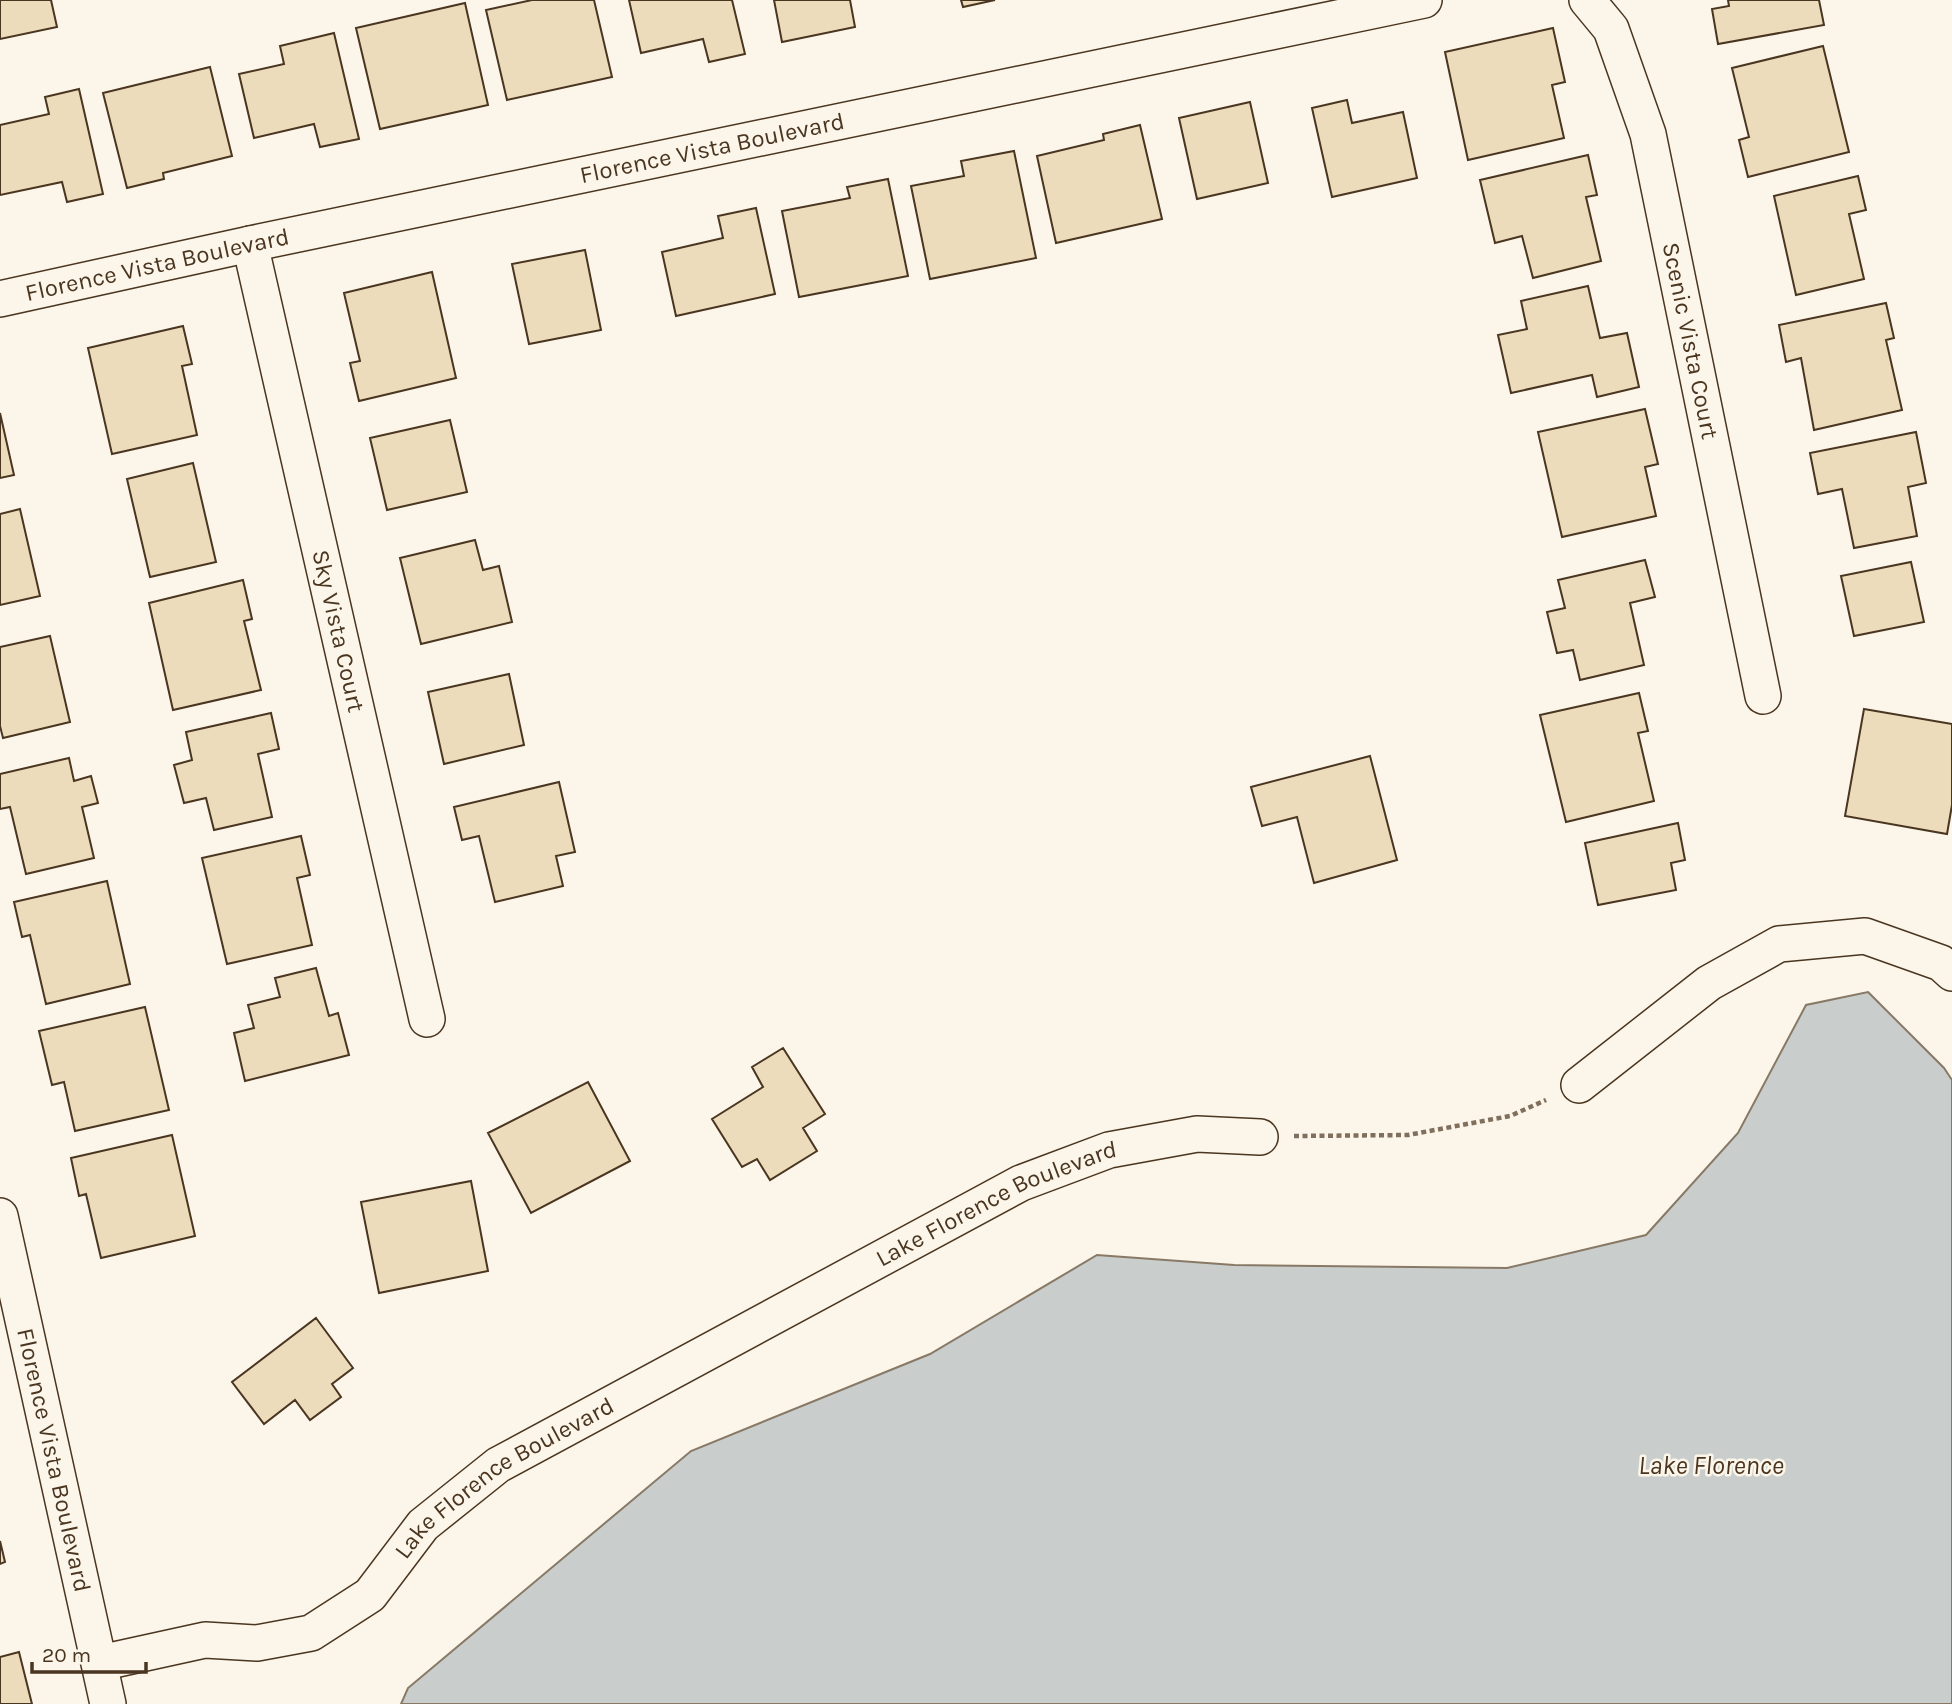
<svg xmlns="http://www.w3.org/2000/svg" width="1952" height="1704" viewBox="0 0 1952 1704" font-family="Karla,sans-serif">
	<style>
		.water { fill: #c9cecd; stroke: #887966; stroke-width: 2 }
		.building { fill: #ecdcbc; stroke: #4a3520; stroke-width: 2 }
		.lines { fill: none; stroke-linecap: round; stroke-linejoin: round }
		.street-casing { stroke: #4a3520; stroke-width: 38 }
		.path { stroke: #7f6f5c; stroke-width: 4.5; stroke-dasharray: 5 3.5; stroke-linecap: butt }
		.street { stroke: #fbf6e9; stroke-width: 35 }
		.labels { text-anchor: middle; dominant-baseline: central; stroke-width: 5; stroke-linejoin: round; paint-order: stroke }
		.street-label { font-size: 24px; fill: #4a3520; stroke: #fbf6e9 }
		.water-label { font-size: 26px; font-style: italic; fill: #4a3520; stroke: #fbf6e9 }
	</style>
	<rect width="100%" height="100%" fill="#fbf6e9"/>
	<!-- water -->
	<path class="water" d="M1868,992L1944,1068L1952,1080V1704H401L408,1688L691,1451L930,1354L1097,1255L1234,1265L1507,1268L1646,1235L1738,1133L1806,1005Z"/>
	<!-- building -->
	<path class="building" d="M0,0H51L57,27L0,39Z
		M532,0H594L612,77L507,100L486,10Z
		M629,0H732L745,54L709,62L703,39L641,53Z
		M774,0H850L855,27L782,42Z
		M961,0H995L963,7Z
		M1728,0H1819L1824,25L1718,44L1712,9L1729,6Z
		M465,3L488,105L380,129L356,28Z
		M1553,28L1565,82L1552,85L1564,138L1468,160L1445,52Z
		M334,33L359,139L320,147L314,124L254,138L239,74L284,64L280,46Z
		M1823,46L1849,152L1748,177L1739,140L1749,137L1732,68Z
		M210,67L232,156L163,173L164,179L127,188L103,93Z
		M79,89L103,194L67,202L62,182L0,195V125L49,114L45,97Z
		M1347,100L1352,123L1403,112L1417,178L1332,197L1312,108Z
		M1250,102L1268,183L1197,199L1179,118Z
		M1140,125L1162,219L1056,243L1037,156L1104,140L1103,134Z
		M1014,151L1036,258L930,279L911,186L964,176L961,161Z
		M1588,155L1597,195L1586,197L1601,261L1533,278L1522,236L1495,243L1480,180Z
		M1858,176L1866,210L1849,214L1864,279L1796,295L1774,196Z
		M888,179L908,276L799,297L782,211L850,198L847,187Z
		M756,208L775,294L676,316L662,252L723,238L718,216Z
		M585,250L601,330L529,344L512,264Z
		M432,272L456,378L359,401L350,363L360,361L344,293Z
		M1588,286L1600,338L1627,333L1639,387L1597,397L1592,375L1511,393L1498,335L1527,329L1521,301Z
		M1886,303L1894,338L1886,340L1902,410L1814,430L1801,358L1786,362L1779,325Z
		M183,326L192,364L182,366L197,435L112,454L88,348Z
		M1645,409L1658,464L1645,467L1656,516L1562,537L1538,432Z
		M0,413L14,475L0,478Z
		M450,420L467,492L387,510L370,438Z
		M1916,432L1926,483L1908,487L1917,536L1854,548L1842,489L1818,494L1810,453Z
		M193,463L216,562L150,577L127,479Z
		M20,509L40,596L0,605V514Z
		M475,540L483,570L499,566L512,622L421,644L400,558Z
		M1645,560L1655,597L1630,603L1644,665L1580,680L1573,650L1557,653L1547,612L1565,608L1558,580Z
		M1911,562L1924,622L1854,636L1841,576Z
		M243,580L252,619L244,621L261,690L173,710L149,603Z
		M50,636L70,722L3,738L0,726V647Z
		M509,674L524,745L444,764L428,692Z
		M1639,693L1648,731L1638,733L1654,801L1566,822L1540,715Z
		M1864,709L1952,724V805L1947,834L1845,816Z
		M271,713L279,749L258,754L272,817L214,830L206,798L184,803L174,765L192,760L186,732Z
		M1370,756L1397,860L1314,883L1297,817L1262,826L1251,787Z
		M69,758L74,781L91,776L98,803L82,807L94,858L26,874L10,807L0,809V774Z
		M559,782L575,852L556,856L563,886L495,902L479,836L462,840L454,807Z
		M1678,823L1685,860L1671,863L1676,890L1598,905L1585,843Z
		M301,836L310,875L297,878L312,945L227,964L202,858Z
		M107,881L130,984L46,1004L30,935L22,937L14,902Z
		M316,968L329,1016L338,1013L349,1055L245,1081L234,1033L254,1028L248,1005L280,997L275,978Z
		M145,1007L169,1110L75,1131L64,1082L52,1085L39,1031Z
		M783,1048L825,1114L803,1128L817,1151L770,1180L757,1159L742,1167L712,1119L763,1087L752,1067Z
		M588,1082L630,1161L531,1213L488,1133Z
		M172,1135L195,1236L101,1258L86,1194L79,1196L71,1158Z
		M471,1181L488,1271L379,1293L361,1202Z
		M316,1318L353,1368L332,1384L341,1397L310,1420L295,1400L264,1424L232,1382Z
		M0,1541L5,1562L0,1564Z
		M19,1652L32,1704H0V1657Z"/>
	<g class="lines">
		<!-- street casing -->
		<g class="street-casing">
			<g id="street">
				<path id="s1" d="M1587,0L1611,29L1648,134L1763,696"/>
				<path id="s2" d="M250,244L427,1019"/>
				<path id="s3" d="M0,299L250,244L1424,0"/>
				<path d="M1579,1085L1709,983L1779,944L1865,936L1941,963L1952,973"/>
				<path id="s4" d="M0,1216L108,1704"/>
				<path id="s5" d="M100,1663L205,1640L257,1643L311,1633L370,1595L423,1525L498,1465L1021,1183L1109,1150L1197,1134L1260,1137"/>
			</g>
		</g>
		<!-- path -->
		<path class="path" d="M1294,1136L1408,1135L1510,1116L1546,1100"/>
		<!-- street -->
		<use href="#street" class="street"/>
	</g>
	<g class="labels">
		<!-- street labels -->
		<g class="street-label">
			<text stroke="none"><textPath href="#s3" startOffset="728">Florence Vista Boulevard</textPath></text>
			<text stroke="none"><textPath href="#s3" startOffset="161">Florence Vista Boulevard</textPath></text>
			<text stroke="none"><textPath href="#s1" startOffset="360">Scenic Vista Court</textPath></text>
			<text stroke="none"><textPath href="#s2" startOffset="397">Sky Vista Court</textPath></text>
			<text stroke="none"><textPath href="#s5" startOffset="1032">Lake Florence Boulevard</textPath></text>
			<text stroke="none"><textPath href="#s4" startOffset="250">Florence Vista Boulevard</textPath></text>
			<text stroke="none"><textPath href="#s5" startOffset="466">Lake Florence Boulevard</textPath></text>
		</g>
		<!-- water labels -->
		<g class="water-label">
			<text x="1711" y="1465">Lake Florence</text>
		</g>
	</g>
	<!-- scale -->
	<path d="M32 1662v10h114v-10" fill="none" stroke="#4a3520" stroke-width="3.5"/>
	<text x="42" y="1662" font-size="21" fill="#4a3520" stroke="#fbf6e9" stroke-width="5" paint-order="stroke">20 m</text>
</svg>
